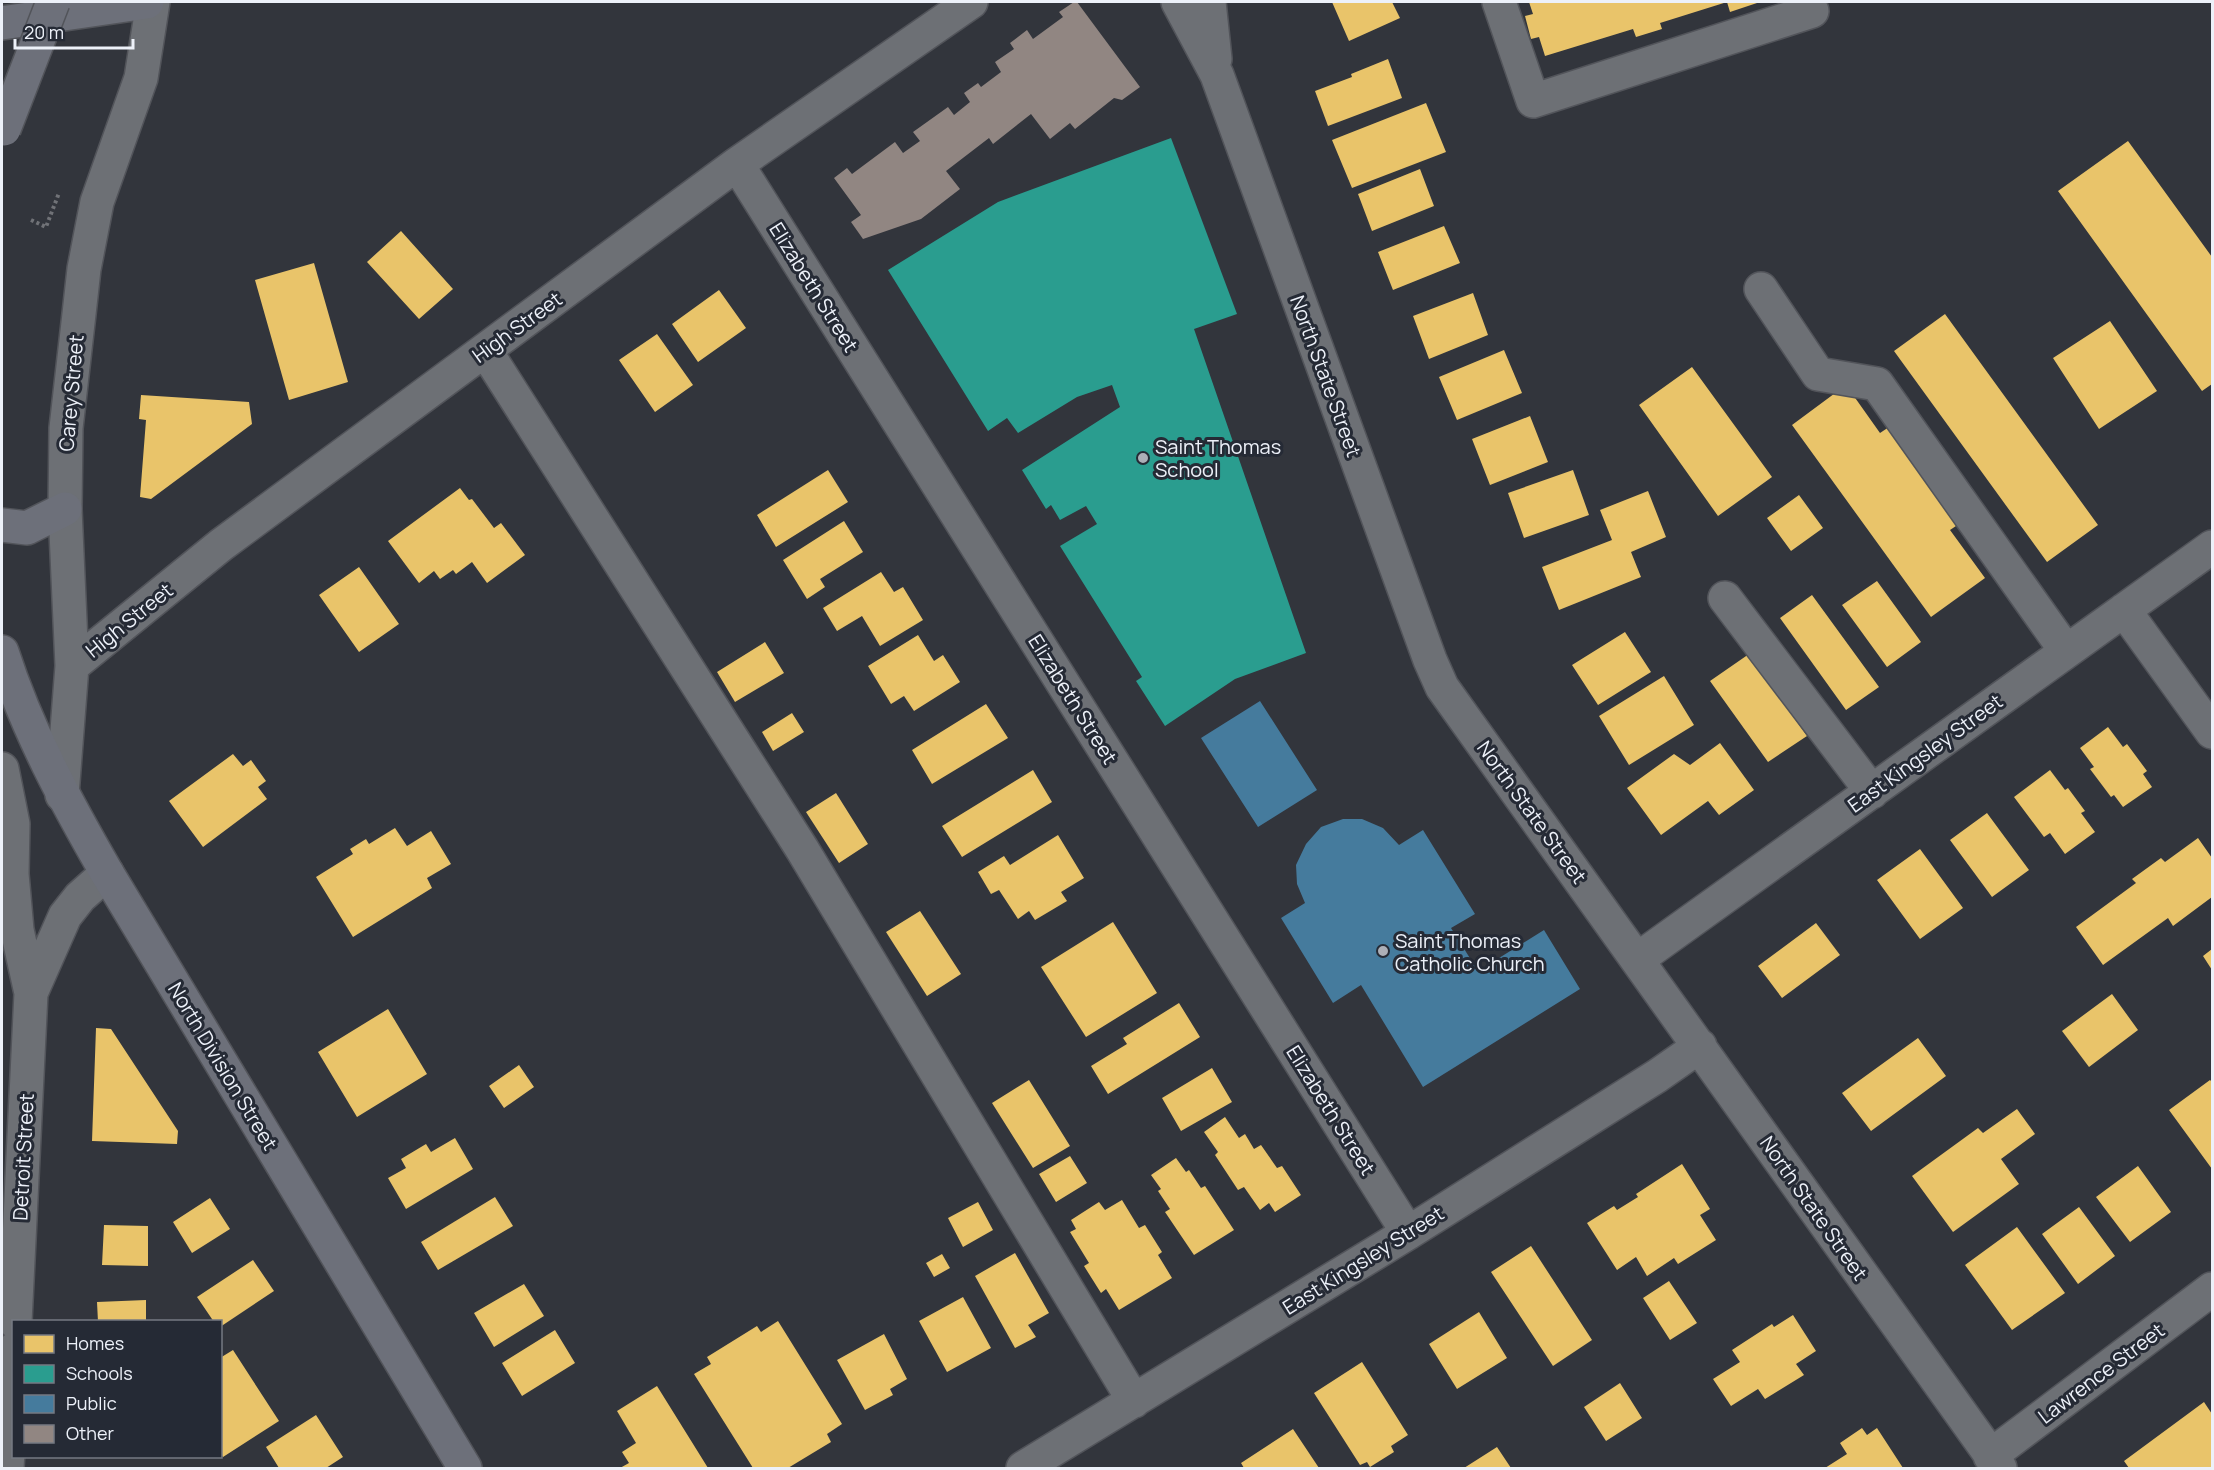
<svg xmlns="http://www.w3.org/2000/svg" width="2214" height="1470" viewBox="0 0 2214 1470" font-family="Manrope,sans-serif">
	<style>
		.homes { fill: #e9c46a }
		.schools { fill: #2a9d8f }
		.public { fill: #457b9d }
		.building { fill: #918682 }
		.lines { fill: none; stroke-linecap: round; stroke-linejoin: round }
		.minor-casing { stroke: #52545a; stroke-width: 36 }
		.major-casing { stroke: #52545a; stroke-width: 36 }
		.path { stroke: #707277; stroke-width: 4; stroke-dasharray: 3 3; stroke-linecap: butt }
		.minor { stroke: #6d7075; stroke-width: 33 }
		.major { stroke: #6d707a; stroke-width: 33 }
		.major-bridge-casing { stroke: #52545a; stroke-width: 36; stroke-linecap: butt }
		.major-bridge { stroke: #6d707a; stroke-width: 33 }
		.poi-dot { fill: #acafb7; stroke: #252a35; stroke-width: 2 }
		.labels { text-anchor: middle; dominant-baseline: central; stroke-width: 6; stroke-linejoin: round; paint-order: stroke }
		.street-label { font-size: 20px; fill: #edf1f9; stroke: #252a35 }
		.poi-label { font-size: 20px; fill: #edf1f9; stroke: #252a35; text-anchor: start }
	</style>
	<rect width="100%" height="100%" fill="#32353c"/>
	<!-- homes -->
	<path class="homes" d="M1332,2H1392L1400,18L1349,41Z
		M1529,2H1760L1730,12L1727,2L1660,23L1662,29L1636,37L1633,29L1545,56L1539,37L1531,39L1525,16L1533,14Z
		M1388,59L1402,98L1328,126L1315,91L1352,77L1351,74Z
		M1426,103L1446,152L1352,188L1332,140Z
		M2128,141L2212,257V384L2202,391L2058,191Z
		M1420,169L1434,206L1372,231L1358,194Z
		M1444,226L1460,263L1393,290L1378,252Z
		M401,231L453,289L419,319L367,262Z
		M314,263L348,382L289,400L255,280Z
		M719,290L746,328L698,362L672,324Z
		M1473,293L1488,335L1429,359L1413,316Z
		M1945,314L2098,525L2047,562L1894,351Z
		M2110,321L2157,391L2099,429L2053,358Z
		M657,334L693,385L655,412L619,360Z
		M1504,350L1522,393L1457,420L1439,377Z
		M1692,367L1772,477L1718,516L1639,405Z
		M1846,385L1880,433L1892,425L1962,522L1950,530L1985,578L1931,617L1792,425Z
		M141,395L249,402L252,424L151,499L140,497L146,420L139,419Z
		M1530,416L1548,462L1490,485L1472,439Z
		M828,470L848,502L776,547L757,515Z
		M1573,470L1589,515L1524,538L1508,493Z
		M460,488L469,500L472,499L494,528L501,523L525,555L487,583L472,562L456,574L453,570L440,579L434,571L419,583L388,541Z
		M1648,491L1666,537L1631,552L1641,577L1559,610L1542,567L1612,540L1600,510Z
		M1799,495L1823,528L1791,551L1767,518Z
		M844,521L863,552L820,579L825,587L807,599L783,560Z
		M359,567L399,624L359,652L319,595Z
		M881,572L894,592L903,587L923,620L880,646L862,616L837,631L823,608Z
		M1877,581L1921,642L1887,667L1842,605Z
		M1812,595L1879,687L1846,710L1780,618Z
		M1625,632L1651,672L1598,705L1572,665Z
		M918,635L934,661L943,655L960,682L914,711L904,696L891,704L868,666Z
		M765,642L784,673L735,702L717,672Z
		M1749,654L1807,736L1768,762L1710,681Z
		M1664,676L1694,725L1629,765L1599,716Z
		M986,704L1008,738L932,784L912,750Z
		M792,713L804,732L773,751L762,732Z
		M2108,727L2123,747L2127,744L2147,771L2143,774L2152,787L2123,807L2114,795L2111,797L2090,769L2094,767L2080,748Z
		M1720,743L1754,790L1719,815L1708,801L1661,835L1627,788L1674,754L1690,765Z
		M233,754L243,766L251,760L266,781L258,787L267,799L203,847L169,801Z
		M1033,770L1052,802L962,857L942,826Z
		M2050,770L2065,790L2068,788L2085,811L2081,813L2095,832L2065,854L2050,833L2044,837L2014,797Z
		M836,793L868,844L839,863L806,812Z
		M1987,813L2029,870L1992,897L1950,840Z
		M395,828L407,846L431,831L451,864L427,878L432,888L353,937L316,877L353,854L350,849L366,839L369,844Z
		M1058,835L1084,878L1061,892L1067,901L1035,920L1029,911L1018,919L999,890L991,894L978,872L1004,856L1010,865Z
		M2198,838L2212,858V897L2173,926L2168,918L2103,965L2076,927L2136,883L2132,879L2161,858L2165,862Z
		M1920,849L1963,908L1920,939L1877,880Z
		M920,911L961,974L927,996L886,932Z
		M1113,922L1157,993L1086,1037L1041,967Z
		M1816,923L1840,955L1782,998L1758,966Z
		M2212,949V970L2203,956Z
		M2112,994L2138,1030L2089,1067L2062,1031Z
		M1179,1003L1200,1037L1108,1094L1091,1066L1127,1044L1123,1038Z
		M388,1009L427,1074L357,1117L318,1052Z
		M96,1028L111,1029L178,1131L177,1144L92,1141Z
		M1918,1038L1946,1076L1871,1131L1842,1093Z
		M519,1065L534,1087L504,1108L489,1086Z
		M1212,1068L1232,1102L1181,1131L1162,1098Z
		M1029,1080L1070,1146L1033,1168L992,1103Z
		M2210,1080L2212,1082V1169L2169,1110Z
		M2017,1109L2035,1134L2001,1159L2019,1184L1953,1232L1912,1176L1978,1128L1983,1133Z
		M1225,1117L1239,1138L1245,1134L1254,1149L1261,1145L1277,1168L1282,1166L1301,1195L1275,1212L1269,1203L1260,1210L1244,1187L1238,1190L1215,1155L1218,1152L1204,1132Z
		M455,1138L473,1169L406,1209L388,1178L406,1168L401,1159L426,1144L431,1152Z
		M1070,1156L1087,1183L1056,1202L1039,1174Z
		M1176,1158L1186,1172L1189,1170L1201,1188L1205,1186L1234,1230L1194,1255L1165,1212L1170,1209L1158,1191L1161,1189L1151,1175Z
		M1682,1164L1710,1209L1700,1215L1716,1240L1678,1264L1674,1258L1647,1276L1636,1257L1617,1270L1587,1223L1614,1206L1617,1210L1638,1197L1636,1194Z
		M2138,1166L2171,1212L2130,1242L2096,1197Z
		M495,1197L513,1226L438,1270L421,1242Z
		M210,1198L230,1229L192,1253L173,1222Z
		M1122,1200L1139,1228L1145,1225L1162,1252L1158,1255L1172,1278L1119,1310L1106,1289L1101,1293L1084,1266L1089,1263L1070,1232L1076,1229L1071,1220L1099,1202L1105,1210Z
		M978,1202L993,1230L963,1247L948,1218Z
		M2079,1207L2115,1256L2078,1284L2042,1234Z
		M104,1225L148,1226V1266L102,1265Z
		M2017,1227L2065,1293L2012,1330L1965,1265Z
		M1531,1246L1592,1340L1553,1366L1491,1272Z
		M1015,1253L1049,1313L1028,1325L1036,1337L1015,1348L975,1276Z
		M942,1254L950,1268L934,1277L926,1263Z
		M253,1260L274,1291L220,1327V1322H214L197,1297Z
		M1669,1281L1697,1323L1670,1340L1643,1298Z
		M524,1284L544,1316L494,1347L474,1313Z
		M963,1297L991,1348L947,1372L919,1321Z
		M146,1300V1322H98L97,1302Z
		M1479,1312L1507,1358L1457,1389L1429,1344Z
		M1793,1315L1816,1351L1796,1364L1804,1375L1765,1399L1758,1389L1731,1406L1713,1379L1740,1362L1732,1350L1772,1324L1774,1327Z
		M778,1321L842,1424L827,1434L831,1442L788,1468H776L775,1467L771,1468H753L694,1374L711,1364L707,1357L757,1326L761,1332Z
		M555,1330L575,1363L522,1396L502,1363Z
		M884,1334L907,1379L890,1389L893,1395L865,1410L837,1360Z
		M233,1350L279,1421L223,1457L220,1453V1358Z
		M1362,1362L1408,1435L1391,1446L1394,1452L1370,1467L1367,1462L1360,1465L1314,1393Z
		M1620,1383L1642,1418L1606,1441L1584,1407Z
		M657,1386L708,1468H620L629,1463L622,1452L636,1443L617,1411Z
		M2204,1402L2212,1414V1468H2129L2124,1461Z
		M316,1415L343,1457L326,1468H279L266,1447Z
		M1862,1428L1867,1435L1877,1428L1903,1468H1825L1847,1454L1840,1443Z
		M1293,1429L1319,1468H1244L1241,1463Z
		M1497,1447L1511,1468H1464Z"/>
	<!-- schools -->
	<path class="schools" d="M1171,138L1237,314L1194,329L1306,653L1235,679L1165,726L1136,681L1142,677L1060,546L1097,524L1086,506L1060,520L1051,505L1046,509L1022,470L1120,407L1112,385L1077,397L1018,433L1007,418L988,431L888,270L998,202Z"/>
	<!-- public -->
	<path class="public" d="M1260,701L1317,790L1258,827L1201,738Z
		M1343,819H1362L1383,828L1399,845L1423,830L1475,914L1451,928L1478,971L1544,930L1580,989L1423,1087L1361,985L1333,1003L1281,918L1305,903L1297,884L1296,865L1306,844L1321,827Z"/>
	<!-- building -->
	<path class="building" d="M1074,2H1077L1140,87L1122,100L1114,98L1075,129L1070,123L1050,139L1031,114L993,144L989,138L946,171L960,189L921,219L863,239L851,222L861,215L834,178L847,168L852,174L895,142L903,153L920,141L913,132L948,107L954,115L970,102L964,93L978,83L981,87L1001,72L995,62L1014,49L1010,43L1027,30L1033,39L1063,17L1059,12Z"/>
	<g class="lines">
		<!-- minor casing -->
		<g class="minor-casing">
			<path id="minor" d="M1178,2L1217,75L1430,660L1442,687L2000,1468
				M1209,2L1215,59
				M1499,2L1533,101L1812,11
				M737,164L1408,1233
				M1761,289L1818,374L1877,384L2066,651
				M485,350L802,849L1134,1401
				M1725,598L1872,792
				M2124,610L2212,732
				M72,666L221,545L737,164L971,2
				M2,769L13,824L12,874L17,930L31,993L15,1322
				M62,795L72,666L65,509L66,428L79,314L84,269L97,202L141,78L153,2
				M1638,959L2212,547
				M31,993L65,916L80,897L107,873
				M1990,1456L2212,1289
				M7,1468L14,1349
				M1023,1468L1408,1233L1657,1076L1700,1046"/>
		</g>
		<!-- major casing -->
		<g class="major-casing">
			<path id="major" d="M2,23L147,2
				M2,525L27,528L65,509
				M2,652C27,730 66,802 107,873L465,1468"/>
		</g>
		<!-- path -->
		<path class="path" d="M31,220L46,227L59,193"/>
		<!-- minor -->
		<use href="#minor" class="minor"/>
		<!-- major -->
		<use href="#major" class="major"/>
		<!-- major-bridge casing -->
		<g class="major-bridge-casing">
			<path id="major-bridge" d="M4,129L53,2"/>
		</g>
		<!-- major-bridge -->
		<use href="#major-bridge" class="major-bridge"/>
	</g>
	<!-- markers -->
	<g class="poi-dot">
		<circle cx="1143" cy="458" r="6"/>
		<circle cx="1383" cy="951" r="6"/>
	</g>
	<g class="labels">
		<!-- street labels -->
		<g class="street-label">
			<text transform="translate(814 287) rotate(58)">Elizabeth Street</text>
			<text transform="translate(517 327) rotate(-36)">High Street</text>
			<text transform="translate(1326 376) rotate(70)">North State Street</text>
			<text transform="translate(71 393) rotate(-85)">Carey Street</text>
			<text transform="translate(129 620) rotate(-39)">High Street</text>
			<text transform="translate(1073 699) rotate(58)">Elizabeth Street</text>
			<text transform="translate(1925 753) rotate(-36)">East Kingsley Street</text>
			<text transform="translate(1532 812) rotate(54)">North State Street</text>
			<text transform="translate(223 1066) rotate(59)">North Division Street</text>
			<text transform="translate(1331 1110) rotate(58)">Elizabeth Street</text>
			<text transform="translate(23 1157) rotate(-87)">Detroit Street</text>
			<text transform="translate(1814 1208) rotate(55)">North State Street</text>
			<text transform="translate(1363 1260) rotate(-32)">East Kingsley Street</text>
			<text transform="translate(2101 1373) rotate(-37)">Lawrence Street</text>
		</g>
		<!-- poi labels -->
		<g class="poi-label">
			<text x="1155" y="446">Saint Thomas<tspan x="1155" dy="23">School</tspan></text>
			<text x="1395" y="940">Saint Thomas<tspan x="1395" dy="23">Catholic Church</tspan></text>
		</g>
	</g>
	<!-- border -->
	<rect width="2214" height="1470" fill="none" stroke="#edf1f9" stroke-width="6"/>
	<!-- legend -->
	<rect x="12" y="1320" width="210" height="138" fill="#252a35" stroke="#757a83" stroke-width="1.5"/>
	<rect x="24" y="1335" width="30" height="18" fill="#e9c46a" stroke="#757a83" stroke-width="1.5"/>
	<text x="66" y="1350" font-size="18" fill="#edf1f9">Homes</text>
	<rect x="24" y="1365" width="30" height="18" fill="#2a9d8f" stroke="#757a83" stroke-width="1.5"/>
	<text x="66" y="1380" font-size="18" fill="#edf1f9">Schools</text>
	<rect x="24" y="1395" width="30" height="18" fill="#457b9d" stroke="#757a83" stroke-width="1.5"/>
	<text x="66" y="1410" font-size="18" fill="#edf1f9">Public</text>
	<rect x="24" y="1425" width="30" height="18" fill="#918682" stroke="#757a83" stroke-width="1.5"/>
	<text x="66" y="1440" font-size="18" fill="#edf1f9">Other</text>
	<!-- scale -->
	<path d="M15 39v9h118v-9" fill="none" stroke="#edf1f9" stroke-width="3"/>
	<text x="24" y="39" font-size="18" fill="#edf1f9" stroke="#252a35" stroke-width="4.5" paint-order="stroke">20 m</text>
</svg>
